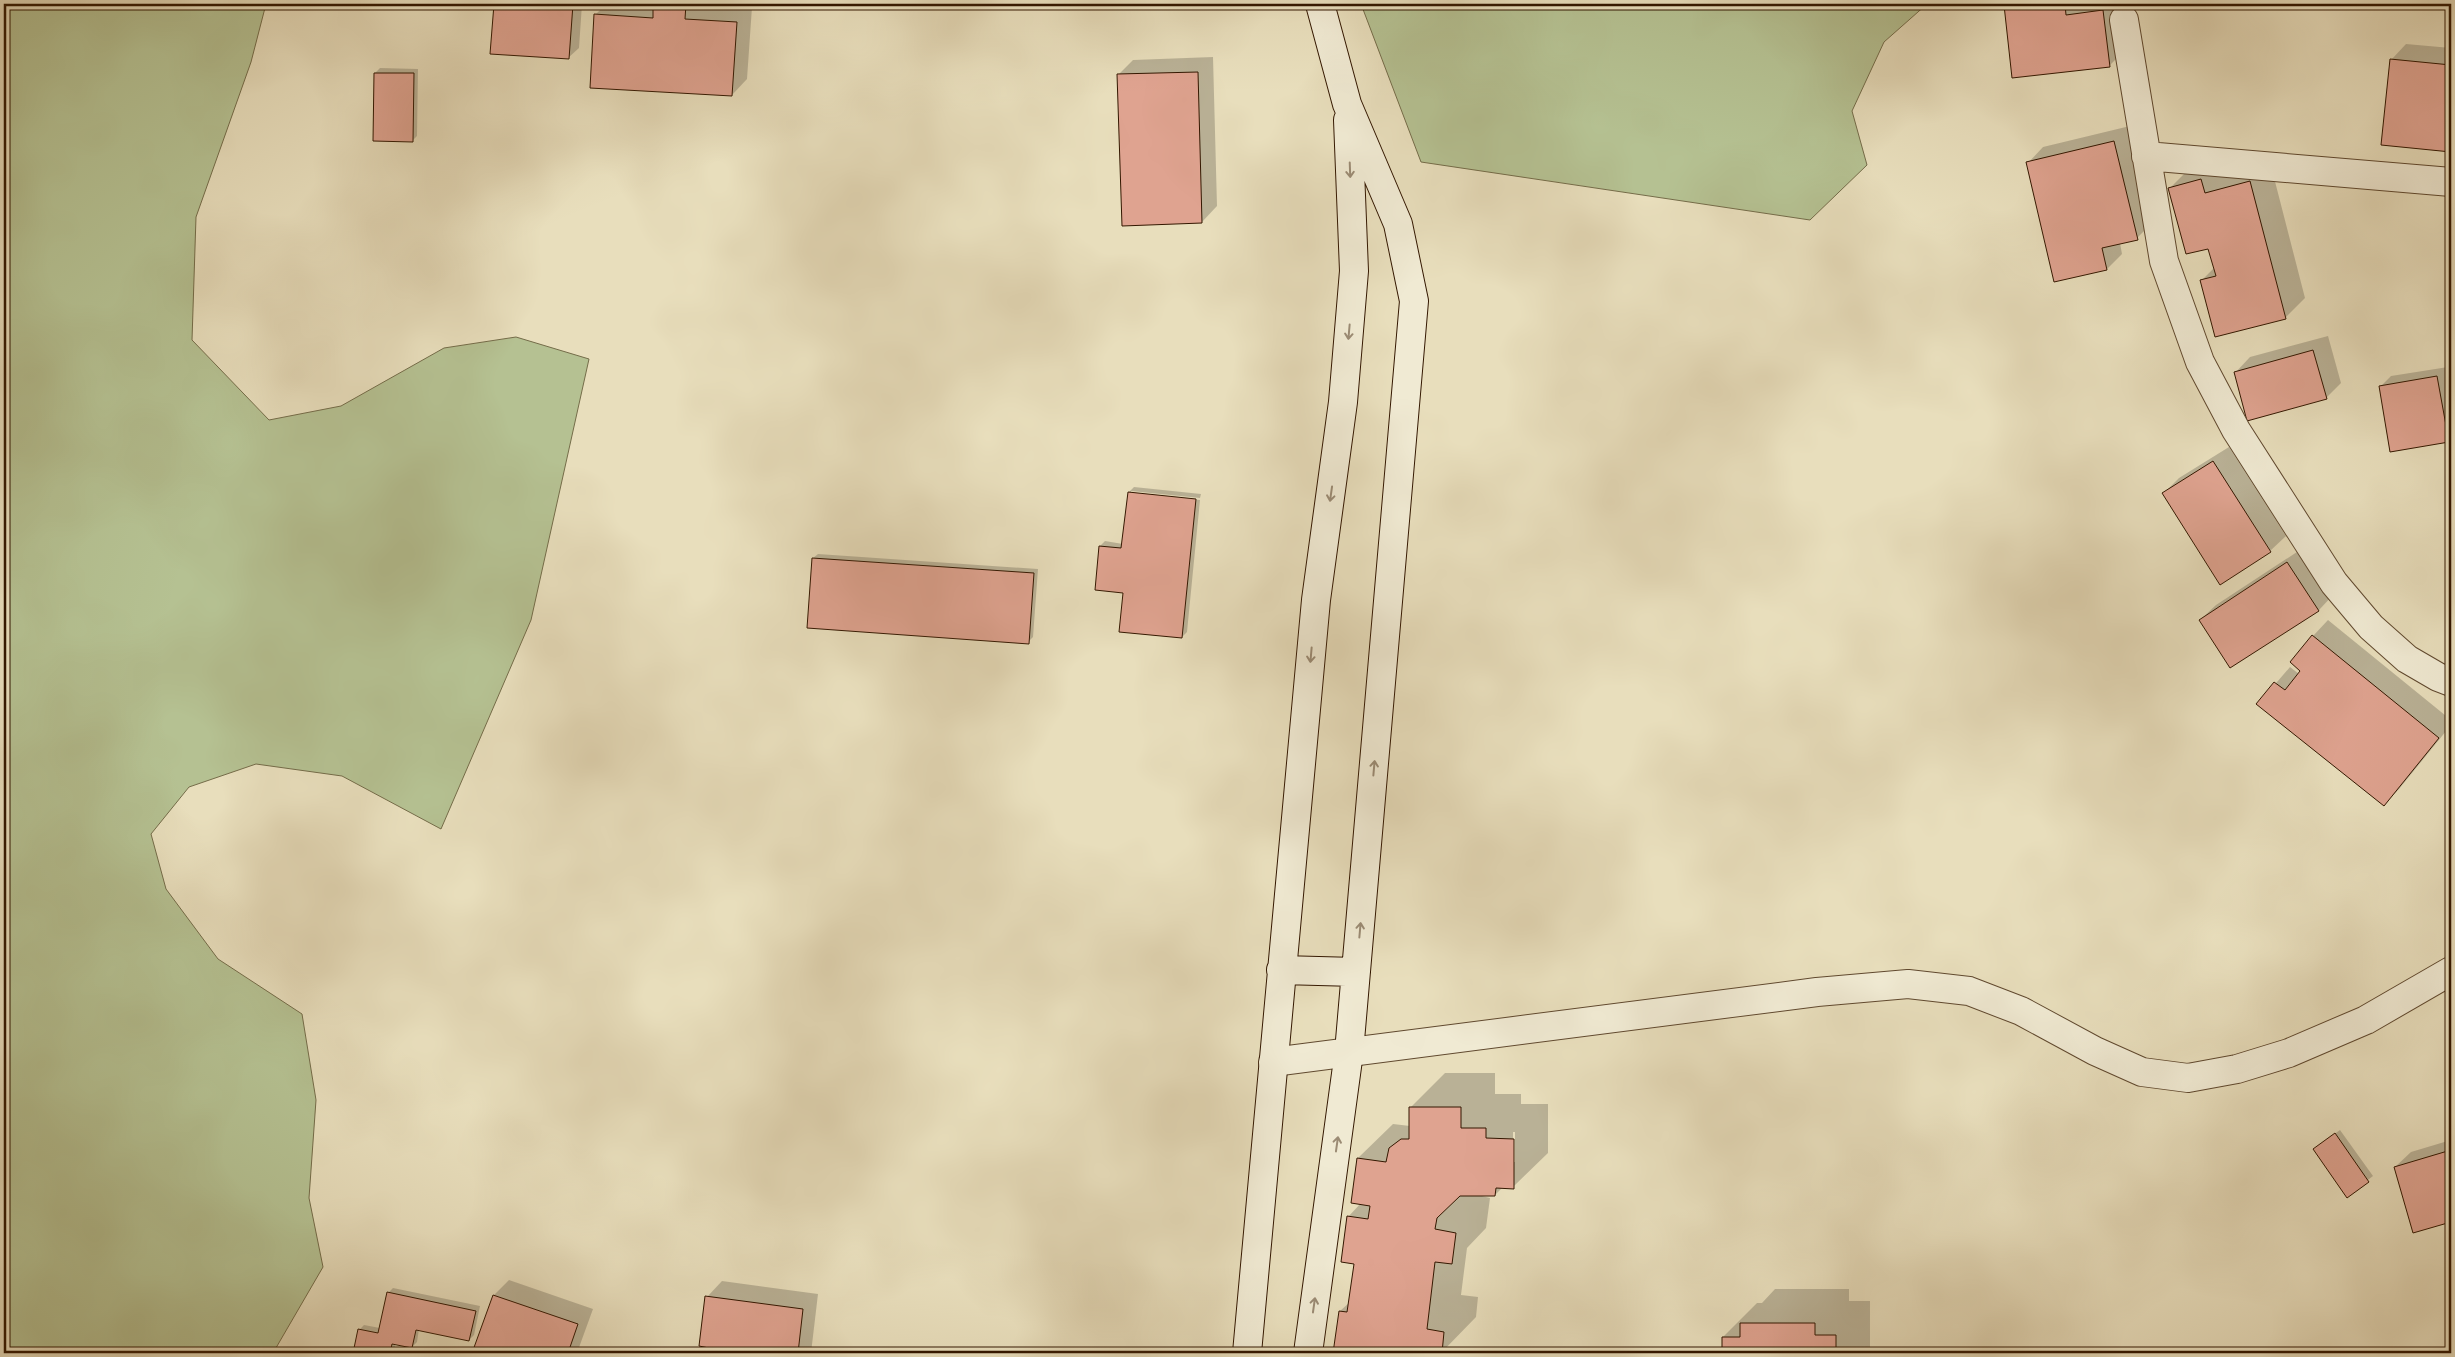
<svg xmlns="http://www.w3.org/2000/svg" width="2455" height="1357" viewBox="0 0 2455 1357" font-family="'Libre Bodoni',serif">
	<style>
		.green { fill: #b5c192; stroke: #746c49 }
		.shadow { fill: #0003; fill-rule: evenodd }
		.building { fill: #dfa390; stroke: #331700 }
		.lines { fill: none; stroke-linecap: round; stroke-linejoin: round }
		.street-casing { stroke: #60492f; stroke-width: 30 }
		.secondary-casing { stroke: #331700; stroke-width: 30 }
		.street { stroke: #f0ead3; stroke-width: 28 }
		.secondary { stroke: #f0ead3; stroke-width: 28 }
		.oneway { stroke: #9b8b74 }
	</style>
	<rect width="100%" height="100%" fill="#e8debc"/>
	<filter id="stains"><feTurbulence type="fractalNoise" baseFrequency=".004" numOctaves="4"/><feColorMatrix values="0 0 0 0 .2 0 0 0 0 .09 0 0 0 0 .02 0 0 0 .5 -.17"/></filter>
	<radialGradient id="worn" r=".72"><stop offset=".6" stop-color="#630" stop-opacity="0"/><stop offset="1" stop-color="#630" stop-opacity=".3"/></radialGradient>
	<!-- green -->
	<path class="green" d="M4,4H266L251,62L196,217L192,340L269,420L341,406L444,348L516,337L589,359L531,620L441,829L342,776L256,764L189,787L151,834L166,889L218,959L302,1014L316,1100L309,1198L323,1267L273,1353H4Z
		M1361,4H1927L1884,42L1852,111L1867,165L1810,220L1421,162Z"/>
	<!-- shadow -->
	<path class="shadow" d="M495,4H582L579,48L568,58L492,52Z
		M606,4H703L752,7L747,79L732,95L595,15Z
		M2006,4H2114L2120,55L2109,66L2005,5Z
		M2406,44L2451,48V150L2383,144L2391,60Z
		M1213,57L1217,206L1202,222L1118,75L1133,60Z
		M380,68L418,69L417,136L412,141L375,73Z
		M2130,126L2152,223L2137,238L2120,243L2122,254L2107,269L2028,163L2043,147Z
		M2270,162L2305,298L2285,318L2202,280L2215,267L2209,247L2170,188L2190,168Z
		M2328,336L2341,383L2326,398L2235,373L2250,357Z
		M2448,367L2451,388V437L2448,440L2380,387L2391,376Z
		M2229,447L2286,536L2270,551L2164,493L2179,478Z
		M1134,487L1201,494L1200,498L1131,491V493L1200,500L1187,632L1182,637L1125,592L1100,546L1105,541L1123,544L1129,492Z
		M2303,548L2334,594L2319,610L2231,667L2200,620L2216,605Z
		M818,554L1038,569L1033,637L1028,642L813,558Z
		M2328,620L2451,720V725L2399,789L2384,805L2258,704L2290,667L2299,674L2313,636Z
		M1445,1073H1495V1094H1521V1104H1548V1153L1513,1187H1503L1495,1195H1478L1490,1198L1486,1228L1467,1248L1461,1295L1478,1297L1476,1317L1441,1353H1334L1340,1311L1350,1302L1355,1263L1348,1217L1361,1203L1352,1202L1358,1158L1393,1124L1410,1126L1411,1107ZM1513,1132H1515V1162H1513Z
		M2340,1130L2373,1176L2347,1196L2319,1145Z
		M2451,1140V1221L2414,1232L2395,1167L2411,1152Z
		M509,1280L593,1309L577,1353H474L494,1295Z
		M722,1281L818,1294L811,1353H709L707,1297Z
		M393,1288L480,1306L474,1335L469,1340L419,1329L417,1342L412,1347L396,1343L393,1353H354L359,1330L364,1325L380,1328L388,1293Z
		M1775,1289H1849V1301H1870V1350L1867,1353H1723V1337L1757,1303H1762Z"/>
	<!-- building -->
	<path class="building" d="M494,4H573L569,59L490,54Z
		M653,4H686L685,19L737,22L732,96L590,88L594,14L653,18Z
		M2065,4L2066,15L2103,10L2110,67L2012,78L2004,5Z
		M2390,59L2451,65V152L2381,145Z
		M1198,72L1202,223L1122,226L1117,74Z
		M374,73H414L413,142L373,141Z
		M2114,141L2138,240L2102,248L2107,270L2054,282L2026,162Z
		M2201,179L2205,193L2250,181L2286,319L2215,337L2200,280L2216,276L2208,249L2186,254L2168,188Z
		M2313,350L2327,399L2247,421L2234,372Z
		M2437,376L2449,442L2390,452L2379,386Z
		M2213,461L2271,552L2220,585L2162,493Z
		M1128,492L1196,499L1182,638L1119,632L1123,593L1095,590L1099,546L1121,548Z
		M812,558L1034,573L1029,644L807,628Z
		M2287,562L2319,611L2230,668L2199,620Z
		M2312,635L2439,738L2384,806L2256,704L2274,682L2285,690L2300,671L2290,662Z
		M1409,1107H1461V1128H1486V1138L1514,1139V1189L1496,1188L1495,1196H1460L1437,1218L1435,1229L1456,1233L1452,1264L1435,1262L1427,1329L1444,1332L1442,1353L1411,1349V1353H1333L1339,1311L1347,1312L1354,1264L1341,1262L1347,1216L1368,1219L1370,1206L1351,1203L1357,1158L1386,1162L1389,1148L1401,1139H1409Z
		M2335,1133L2369,1182L2347,1198L2313,1149Z
		M2451,1150V1222L2413,1233L2394,1167Z
		M387,1292L476,1311L469,1341L416,1330L412,1348L392,1344L390,1353H353L358,1329L378,1333Z
		M493,1295L578,1324L568,1353H472Z
		M705,1296L803,1309L798,1353H708L709,1348L699,1346Z
		M1740,1323H1815V1335H1836V1353H1722V1337H1740Z"/>
	<g class="lines">
		<!-- street casing -->
		<g class="street-casing">
			<path id="street" d="M2124,20L2164,261L2200,362L2236,430L2334,583L2371,627L2407,659L2438,677L2451,682
				M2146,156L2451,182
				M1273,1062L1817,992L1908,984L1969,991L2021,1011L2095,1051L2142,1072L2188,1078L2237,1069L2289,1053L2366,1020L2451,971"/>
		</g>
		<!-- secondary casing -->
		<g class="secondary-casing">
			<path id="secondary" d="M1281,970L1356,972
				M1247,1353L1316,600L1343,402L1354,271L1348,120
				M1308,1353L1349,1052L1414,301L1398,224L1347,104L1320,4"/>
		</g>
		<!-- street -->
		<use href="#street" class="street"/>
		<!-- secondary -->
		<use href="#secondary" class="secondary"/>
	</g>
	<!-- one-way arrows -->
	<defs><path id="oneway-shaft" d="M-6 0H5M1.5-3L5.5 0L1.5 3" fill="none" stroke-width="1.6" stroke-linecap="round" stroke-linejoin="round" transform="scale(1.25)"/></defs>
	<g class="oneway">
		<use href="#oneway-shaft" transform="translate(1350 170) rotate(88)"/>
		<use href="#oneway-shaft" transform="translate(1349 332) rotate(95)"/>
		<use href="#oneway-shaft" transform="translate(1331 494) rotate(98)"/>
		<use href="#oneway-shaft" transform="translate(1311 655) rotate(95)"/>
		<use href="#oneway-shaft" transform="translate(1374 768) rotate(-85)"/>
		<use href="#oneway-shaft" transform="translate(1360 930) rotate(-85)"/>
		<use href="#oneway-shaft" transform="translate(1337 1144) rotate(-82)"/>
		<use href="#oneway-shaft" transform="translate(1314 1305) rotate(-82)"/>
	</g>
	<!-- margin -->
	<rect width="2455" height="1357" fill="none" stroke="#e8debc" stroke-width="20"/>
	<rect x="5" y="5" width="2445" height="1347" fill="none" stroke="#331700" stroke-width="2.5"/>
	<rect x="10" y="10" width="2435" height="1337" fill="none" stroke="#331700"/>
	<rect width="100%" height="100%" filter="url(#stains)"/>
	<rect width="100%" height="100%" fill="url(#worn)"/>
</svg>
